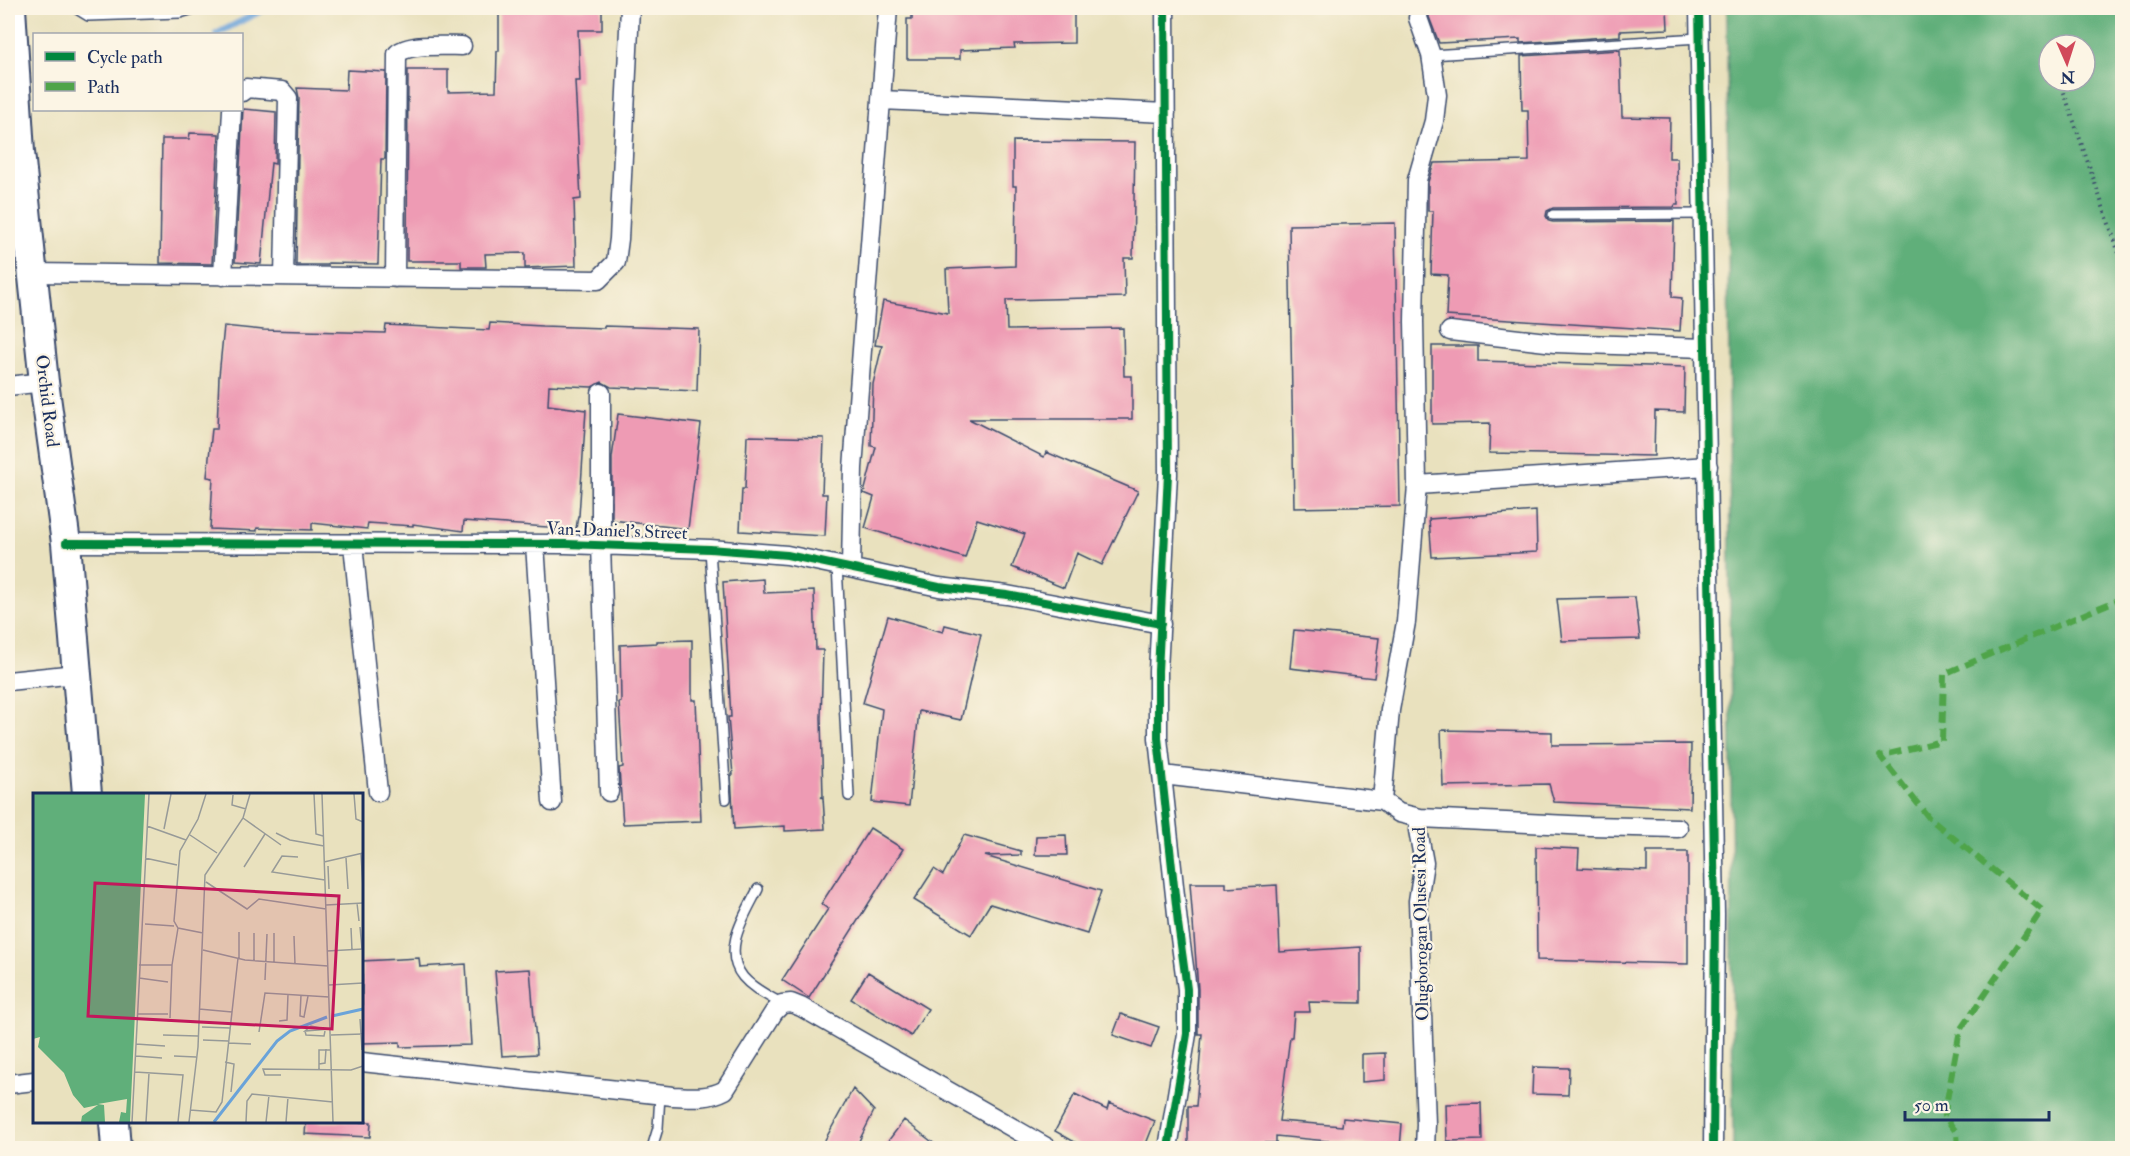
<svg xmlns="http://www.w3.org/2000/svg" width="2130" height="1156" viewBox="0 0 2130 1156" font-family="'IM FELL Double Pica',serif">
	<style>
		.forest { fill: #60af7a; stroke: #3e6f6c; stroke-width: 1.5; fill-rule: evenodd }
		.lines { fill: none; stroke-linecap: round; stroke-linejoin: round }
		.stream { stroke: #6aa3d9; stroke-width: 6 }
		.building { fill: #ee9bb4 }
		.service-casing { stroke: #3a4a6c; stroke-width: 12 }
		.minor-casing { stroke: #3a4a6c; stroke-width: 21 }
		.primary-casing { stroke: #3a4a6c; stroke-width: 32 }
		.path { stroke: #3a4a6c; stroke-width: 4; stroke-dasharray: 1.5 4.5; stroke-linecap: butt }
		.service { stroke: #fff; stroke-width: 9 }
		.minor { stroke: #fff; stroke-width: 18 }
		.primary { stroke: #fff; stroke-width: 28 }
		.quiet { stroke: #4fa44a; stroke-width: 6; stroke-dasharray: 12 6; stroke-linecap: butt }
		.cycleway-casing { stroke: #fcf5e5; stroke-width: 11 }
		.cycleway { stroke: #00873e; stroke-width: 8 }
		.labels { text-anchor: middle; dominant-baseline: central; stroke-width: 4.5; stroke-linejoin: round; paint-order: stroke }
		.street-label { font-size: 18px; fill: #1b2f5e; stroke: #fcf5e5 }
		.inset-river { fill: none; stroke: #6aa3d9; stroke-width: 3 }
		.inset-road { fill: none; stroke: #979a98; stroke-width: 1.5 }
		.view { fill: #c2185b; fill-opacity: 0.15; stroke: #c2185b; stroke-width: 3 }
		.inset-edge { fill: none; stroke: #1b2f5e; stroke-width: 3 }
	</style>
	<rect width="100%" height="100%" fill="#fcf5e5"/>
	<filter id="ink" filterUnits="userSpaceOnUse"><feTurbulence type="fractalNoise" baseFrequency=".0167" numOctaves="2"/><feDisplacementMap in="SourceGraphic" scale="12" xChannelSelector="R" yChannelSelector="G"/><feConvolveMatrix kernelMatrix="1 2 1 2 8 2 1 2 1" color-interpolation-filters="sRGB"/></filter>
	<filter id="wash" filterUnits="userSpaceOnUse"><feTurbulence type="fractalNoise" baseFrequency=".008" numOctaves="4" result="noise"/><feDisplacementMap in="SourceGraphic" scale="24" xChannelSelector="R" yChannelSelector="G"/><feGaussianBlur stdDeviation="1.35" result="paint"/><feColorMatrix in="noise" values="0 0 0 0 0 0 0 0 0 0 0 0 0 0 0 0 0 1.4 0 .05"/><feComposite in="paint" operator="in"/></filter>
	<g filter="url(#wash)">
		<rect width="100%" height="100%" fill="#e9e1be"/>
		<!-- forest -->
		<path class="forest" d="M1727,8H2122V1148H1733ZM2049,45H2085V81H2049Z"/>
		<g class="lines">
			<!-- stream -->
			<path class="stream" d="M216,34L267,8"/>
		</g>
		<g id="blocks">
			<!-- building -->
			<path class="building" d="M499,8H602V30H578L580,81H575L581,199L574,200L576,266L525,268V253L485,254L486,267H461V261H407L408,70H448V92L496,91L497,51H499Z
				M912,8H1074V43L1014,44L1015,48L960,50V59H907V19H912Z
				M1429,8H1667L1668,29L1620,31V36L1520,43V39L1439,43L1429,17Z
				M1620,50L1622,117L1670,118L1669,158H1677L1678,205H1675L1674,207L1553,208L1547,211L1546,216L1549,221L1553,222L1674,221L1672,297L1682,298L1680,331L1446,316L1448,275L1431,274L1433,211H1428V182L1434,163L1529,161L1528,110H1522L1521,56Z
				M347,70L386,72L385,159H381L378,264L328,263V265H296L299,98L297,88L346,90Z
				M243,109L276,112L275,164L271,163L261,264L235,262Z
				M190,133L219,134L212,264L160,263L162,139H189Z
				M1013,141L1135,142L1133,258H1124L1125,297L1006,300L1007,330L1123,328L1124,376H1132V419H969L1044,457L1046,452L1138,491L1102,565L1077,553L1064,588L1012,567L1025,534L977,519L965,558L865,528L874,497L864,493L876,447L871,446L873,384L882,346L875,345L883,301L948,313L946,269L1015,266L1016,186H1013Z
				M1395,223L1400,506L1294,508L1289,225Z
				M490,323L542,326L604,328V326L699,329L697,391L611,387L602,382L592,387L549,385L548,405L586,410L579,516H578L576,529L464,521L463,531L413,524V526L368,523L367,529L312,523V530L257,528V531L210,529L213,478L207,477L212,429H217L219,376L224,326L263,330L385,333L386,325L489,330Z
				M1432,346H1478V361L1685,367L1684,412L1655,411L1654,456L1489,453L1490,423L1432,424Z
				M618,414L701,424L688,529L612,520V458Z
				M747,436L824,438L822,494H827L825,536L740,531L742,489H745Z
				M1536,511L1537,552L1432,557L1429,519Z
				M763,579L764,593L814,591L816,650H823L821,718L823,797H821L823,798L825,829L785,831V826L734,829L731,775H733L728,717H731L723,582Z
				M1635,597L1640,639L1562,641L1557,599Z
				M888,616L943,632L945,625L981,634L961,720L919,711L909,806L872,802L882,709L863,703Z
				M1294,630L1379,638L1374,678L1290,668Z
				M692,640V700H696L701,821L623,824L619,768L623,767L619,702H621L620,645L657,643V641Z
				M1441,730L1552,732V745L1691,744L1690,808L1554,802L1549,784L1443,786Z
				M870,828L903,849L809,998L782,980L828,909L821,904Z
				M964,835L1021,851V855L985,856L1101,891L1087,934L990,904L971,935L914,900L934,869L943,875Z
				M1066,835L1067,855H1035L1036,836Z
				M1536,847L1579,849L1578,868L1647,871V852H1688V964L1537,960Z
				M1190,883H1226V888L1277,885L1280,952L1361,947V1003L1309,1002L1310,1012H1294L1292,1037H1290L1279,1121L1342,1126L1343,1118L1402,1124L1400,1148L1276,1136V1143H1188V1106H1196L1202,1034H1198V989Z
				M419,958L420,967L466,964L471,1045L400,1047V1042L362,1043V961Z
				M530,969L537,1054L502,1056L495,971Z
				M868,972L928,1009L911,1036L851,999Z
				M1121,1014L1159,1027L1151,1048L1113,1035Z
				M1385,1053V1080L1362,1082V1054Z
				M1533,1067L1569,1068L1568,1095L1532,1094Z
				M853,1089L874,1111L855,1149H820Z
				M1075,1094L1107,1110L1109,1103L1155,1121L1144,1149H1087L1055,1131Z
				M1481,1103L1482,1140L1447,1141L1446,1104Z
				M904,1120L941,1149H882Z
				M306,1122H371L370,1137L305,1134Z"/>
		</g>
	</g>
	<g filter="url(#ink)">
		<use href="#blocks" fill-opacity="0" stroke="#3a4a6c" stroke-width="1.5"/>
		<g class="lines">
			<!-- service casing -->
			<g class="service-casing">
				<path id="service" d="M75,8L88,16L180,13L197,8
					M1431,55L1699,38
					M1553,215L1703,214
					M710,549L726,799
					M837,565L849,796
					M758,889C745,915 721,950 743,977C753,989 769,996 782,1004
					M652,1148L658,1128L660,1095"/>
			</g>
			<!-- minor casing -->
			<g class="minor-casing">
				<path id="minor" d="M1165,8L1168,474L1158,671V738L1178,923L1187,989V1034L1168,1148
					M1699,8L1715,914L1713,1148
					M1418,18L1431,55L1437,95L1434,121L1417,180L1414,321L1417,485L1708,466
					M242,92L246,88L282,91L288,98L284,276
					M881,100L1166,113
					M32,273L598,280L616,262L619,239L630,8
					M223,276L232,110
					M395,278L397,54C408,43 447,46 462,46
					M1450,331L1555,343L1705,348
					M8,386L44,382
					M601,393V545L609,792
					M66,543L566,544L710,549L787,555L939,587L1007,595L1161,624
					M353,544L378,792
					M535,544L552,802
					M851,567L853,468L888,8
					M8,681L76,674
					M1163,775L1382,801L1399,813L1420,818L1418,830L1424,863L1418,901L1426,1124L1425,1148
					M1382,801L1390,710L1406,622L1417,485
					M1420,818L1590,826L1678,828
					M362,1062L673,1096C692,1097 708,1099 725,1090L774,1012L782,1004L791,1003L801,1007L1048,1148
					M8,1084L34,1081"/>
			</g>
			<!-- primary casing -->
			<g class="primary-casing">
				<path id="primary" d="M11,8L20,152L44,382L66,543L87,794
					M114,1122L116,1148"/>
			</g>
			<!-- path -->
			<path class="path" d="M2060,81L2122,262"/>
			<!-- service -->
			<use href="#service" class="service"/>
			<!-- minor -->
			<use href="#minor" class="minor"/>
			<!-- primary -->
			<use href="#primary" class="primary"/>
			<!-- quiet -->
			<path class="quiet" d="M2122,172L2121,171L2122,174
				M1958,1148L1957,1133L1944,1116L1960,1030L2042,910L1929,818L1880,756L1942,741L1944,674L2122,598"/>
			<!-- cycleway casing -->
			<g class="cycleway-casing">
				<path id="cycleway" d="M1165,8L1168,474L1158,671V738L1178,923L1187,989V1034L1168,1148
					M1699,8L1715,914L1713,1148
					M66,543L566,544L710,549L787,555L939,587L1007,595L1161,624"/>
			</g>
			<!-- cycleway -->
			<use href="#cycleway" class="cycleway"/>
		</g>
	</g>
	<g class="labels">
		<!-- street labels -->
		<g class="street-label">
			<text transform="translate(47 401) rotate(83)">Orchid Road</text>
			<text transform="translate(617 531) rotate(2)">Van-Daniel’s Street</text>
			<text transform="translate(1421 924) rotate(-91)">Olugborogan Olusesi Road</text>
		</g>
	</g>
	<!-- overview -->
	<g transform="translate(33 793)">
		<rect width="330" height="330" fill="#e9e1be"/>
		<path d="M0,1H112L97,329H86L88,319L93,320L94,306L65,311L71,312L72,329H48L49,323L65,312L51,315L40,302L31,280L5,254L7,244L0,246Z" fill="#60af7a"/>
		<path class="inset-river" d="M299,223L330,216M181,329L244,248L257,238L294,224"/>
		<path class="inset-road" d="M281,1L283,41L290,43M289,1L300,329M321,1L323,26L330,29M200,2L199,12L213,16M210,25L248,52M114,33L153,47M131,36L138,1M243,40L257,47L291,53M157,42L184,60M328,61L330,95M265,64L249,63L239,79L292,87M112,65L144,72M313,65L315,96M291,69L330,60M295,73L296,96M211,74L232,41M173,89L214,116L226,106L293,116M324,110L326,128M293,112L330,110M112,131L141,133M327,134L329,156M318,135L319,157M206,139V166M170,140L145,135L141,128L147,58L165,26L173,1M221,140V168M241,140V170M261,143L262,171M170,157L212,167L295,173M294,158L330,156M106,172H139L137,225M139,172L145,135M106,185L135,189M232,187L234,141M296,192L330,190M268,202L267,223L271,224L275,203M166,216L199,219M104,221H135M327,226L329,257M246,228L254,227L255,201M169,234L197,235M292,236L278,233L272,238L297,236M272,238L273,242L291,243L292,238M226,239L232,200L296,204M130,242L165,243M298,242L330,241M170,247L195,248M195,250L218,251M103,251L132,253M103,263L129,265M141,263L163,264M192,269L201,271L198,299M286,271L292,270L293,256M286,276V257H298M102,279L150,282L145,329M248,282H232L230,276L318,277L330,273M157,317L183,319L189,309L205,165M99,329L116,1M113,329L116,280M156,329L165,254L172,82L210,25L217,1M213,329L214,308L219,301L300,309M233,329L236,302M253,329L255,304"/>
		<path class="view" d="M62,90L306,103L299,236L55,223Z"/>
		<rect width="330" height="330" class="inset-edge"/>
	</g>
	<!-- margin -->
	<rect width="2130" height="1156" fill="none" stroke="#fcf5e5" stroke-width="30"/>
	<!-- legend -->
	<rect x="33" y="33" width="210" height="78" fill="#fcf5e5" stroke="#a2a6af" stroke-width="1.5"/>
	<rect x="45" y="52" width="30" height="9" fill="#00873e" stroke="#a2a6af" stroke-width="1.5"/>
	<text x="87" y="63" font-size="18" fill="#1b2f5e">Cycle path</text>
	<rect x="45" y="82" width="30" height="9" fill="#4fa44a" stroke="#a2a6af" stroke-width="1.5"/>
	<text x="87" y="93" font-size="18" fill="#1b2f5e">Path</text>
	<!-- north arrow -->
	<g transform="translate(2067 63) rotate(177)"><circle r="28" fill="#fcf5e5" stroke="#a2a6af" stroke-width="1.5"/>
	<path d="M0-4.5L10 22L0 15L-10 22Z" fill="#d1495b"/>
	<text y="-9" font-size="16" font-weight="bold" text-anchor="middle" fill="#1b2f5e">N</text>
	</g>
	<!-- scale -->
	<path d="M1905 1111v9h144v-9" fill="none" stroke="#1b2f5e" stroke-width="3"/>
	<text x="1914" y="1111" font-size="18" fill="#1b2f5e" stroke="#fcf5e5" stroke-width="4.5" paint-order="stroke">50 m</text>
</svg>
